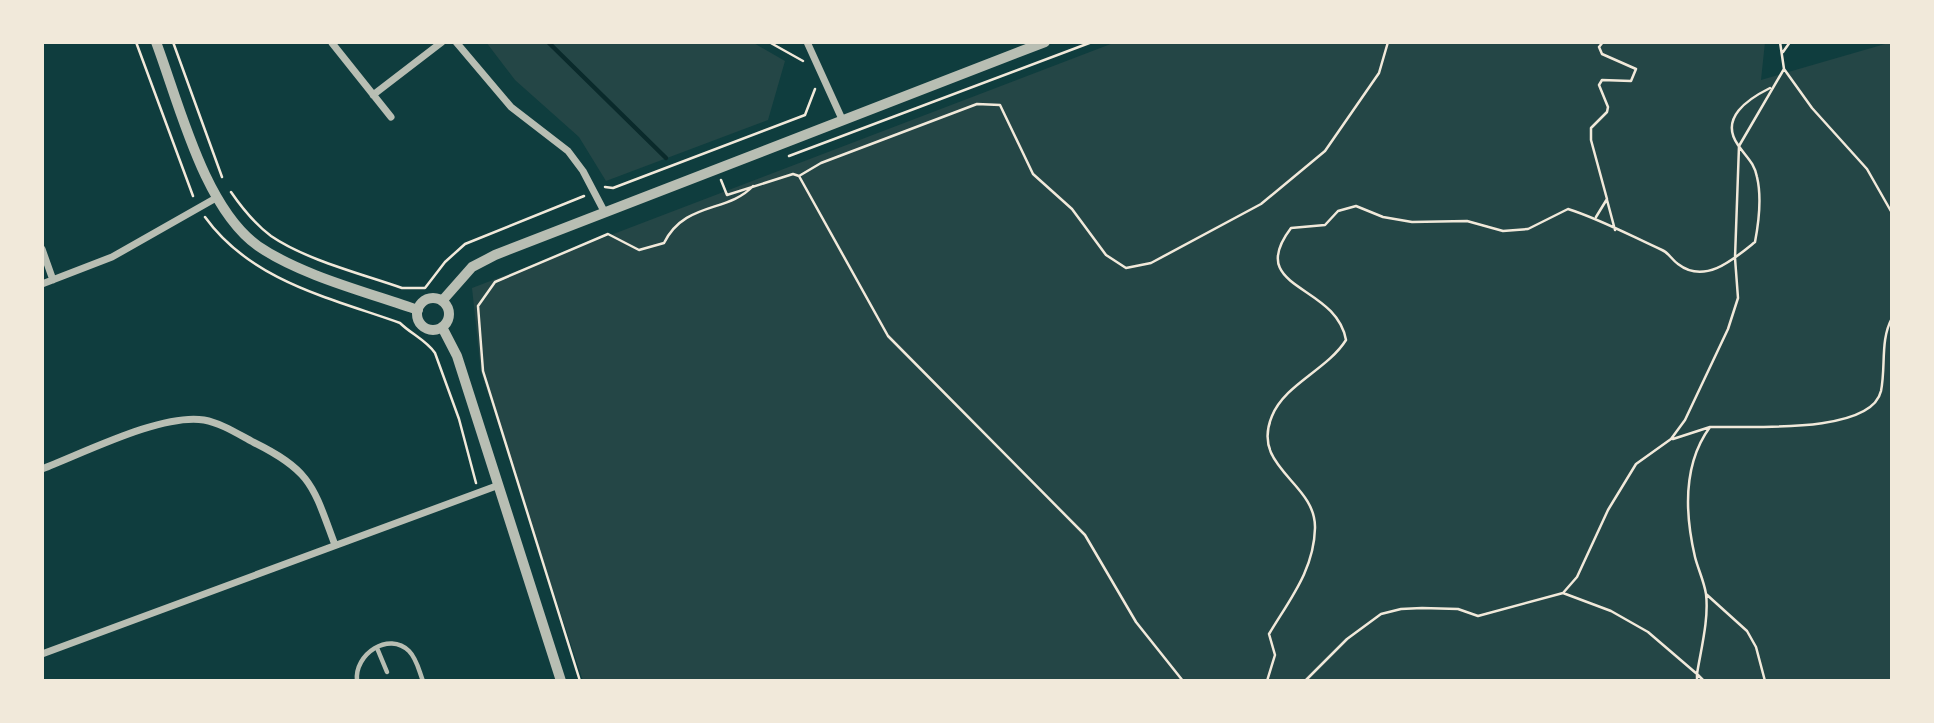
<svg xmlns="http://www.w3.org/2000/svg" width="1934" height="723" viewBox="0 0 1934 723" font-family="'Sofia Sans Condensed',sans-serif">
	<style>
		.green { fill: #244646 }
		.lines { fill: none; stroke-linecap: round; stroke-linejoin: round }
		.stream { stroke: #0a2a2b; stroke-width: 4.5 }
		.path { stroke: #f1e9da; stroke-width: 2.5 }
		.service { stroke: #b8beb3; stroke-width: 4.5 }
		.minor { stroke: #b8beb3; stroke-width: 7 }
		.tertiary { stroke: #b8beb3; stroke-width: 10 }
	</style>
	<rect width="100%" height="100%" fill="#0f3d3e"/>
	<!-- green -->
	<path class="green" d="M486,42H752L785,61L768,120L606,181L579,137L515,80Z
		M1116,42H1765L1761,80L1892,42V681H583L481,372L472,288Z"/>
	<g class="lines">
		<!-- stream -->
		<path class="stream" d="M548,42L666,158"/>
		<!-- path -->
		<path class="path" d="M136,42L193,196
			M173,42L222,177
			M769,42L803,61
			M1780,42L1784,69L1812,108L1867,169L1892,213
			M1783,52L1790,42
			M789,156L1092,42
			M799,176L821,163L977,104L1000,105L1033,174L1072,209L1106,255L1126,268L1151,263L1261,204L1325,151L1379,73L1388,42
			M799,176L888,336L1085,535L1136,622L1183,681
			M721,180L727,195L793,174L799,176
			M605,187L613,188L805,115L815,89
			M231,192C242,208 255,224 271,236C306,260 362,274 402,288H425L445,262L465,244L584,196
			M1607,200L1615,230
			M205,217C251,281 330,298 400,323C411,334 426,340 435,353L459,419L476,483
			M1596,217L1607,199L1591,140V128L1607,112L1608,107L1599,85L1602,80L1631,81L1636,69L1602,54L1599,47L1603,42
			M1673,439L1710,427
			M1563,593L1577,577L1608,510L1636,464L1671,439L1685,420L1728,329L1738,298L1735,258L1739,146L1784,69
			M1706,594L1747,631L1756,647L1765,681
			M580,681L483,371L478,306L495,282L608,234L639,250L664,243C685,201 728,213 753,186
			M1267,681L1275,655L1269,634C1290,599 1314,570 1315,528C1316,482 1250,468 1272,416C1285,384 1327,370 1346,340C1336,283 1244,290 1291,228L1325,225L1338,211L1356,206L1383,217L1412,222L1467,221L1503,231L1528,229L1568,209C1600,219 1631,236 1662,250C1669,253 1672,260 1678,264C1705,285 1734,259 1755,242C1759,221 1762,198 1757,177C1754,162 1746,157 1738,145C1719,118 1748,99 1770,88
			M1305,681L1347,639L1381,614L1401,609L1422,608L1458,609L1478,616L1563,593L1611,611L1648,632L1697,674V681
			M1704,681L1697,674C1701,649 1709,619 1706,594C1704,581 1698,569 1695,557C1685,514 1682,465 1710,427C1747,426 1871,435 1881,391C1886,366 1880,340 1892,318"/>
		<!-- service -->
		<path class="service" d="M377,648L387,672
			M357,681C354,654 389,631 409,651C417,659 419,671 423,681"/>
		<!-- minor -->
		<path class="minor" d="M456,42L511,107L568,151L583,171L604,211
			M807,42L842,119
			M332,43L391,117
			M373,95L442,42
			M42,249L53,280
			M42,284L112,257L216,198
			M42,469C84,453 162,413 204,420C221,423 238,434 253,442C312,471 313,486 335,545
			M42,654L499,485"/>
		<!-- tertiary -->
		<path class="tertiary" d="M156,42C179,103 204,208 258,246C302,276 367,292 418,310
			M417 314a16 16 0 1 1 32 0a16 16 0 1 1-32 0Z
			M442,301L472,267L495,255L1045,42
			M442,327L457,356L561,681"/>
	</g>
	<!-- border -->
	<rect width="1934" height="723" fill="none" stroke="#f1e9da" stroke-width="88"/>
</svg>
